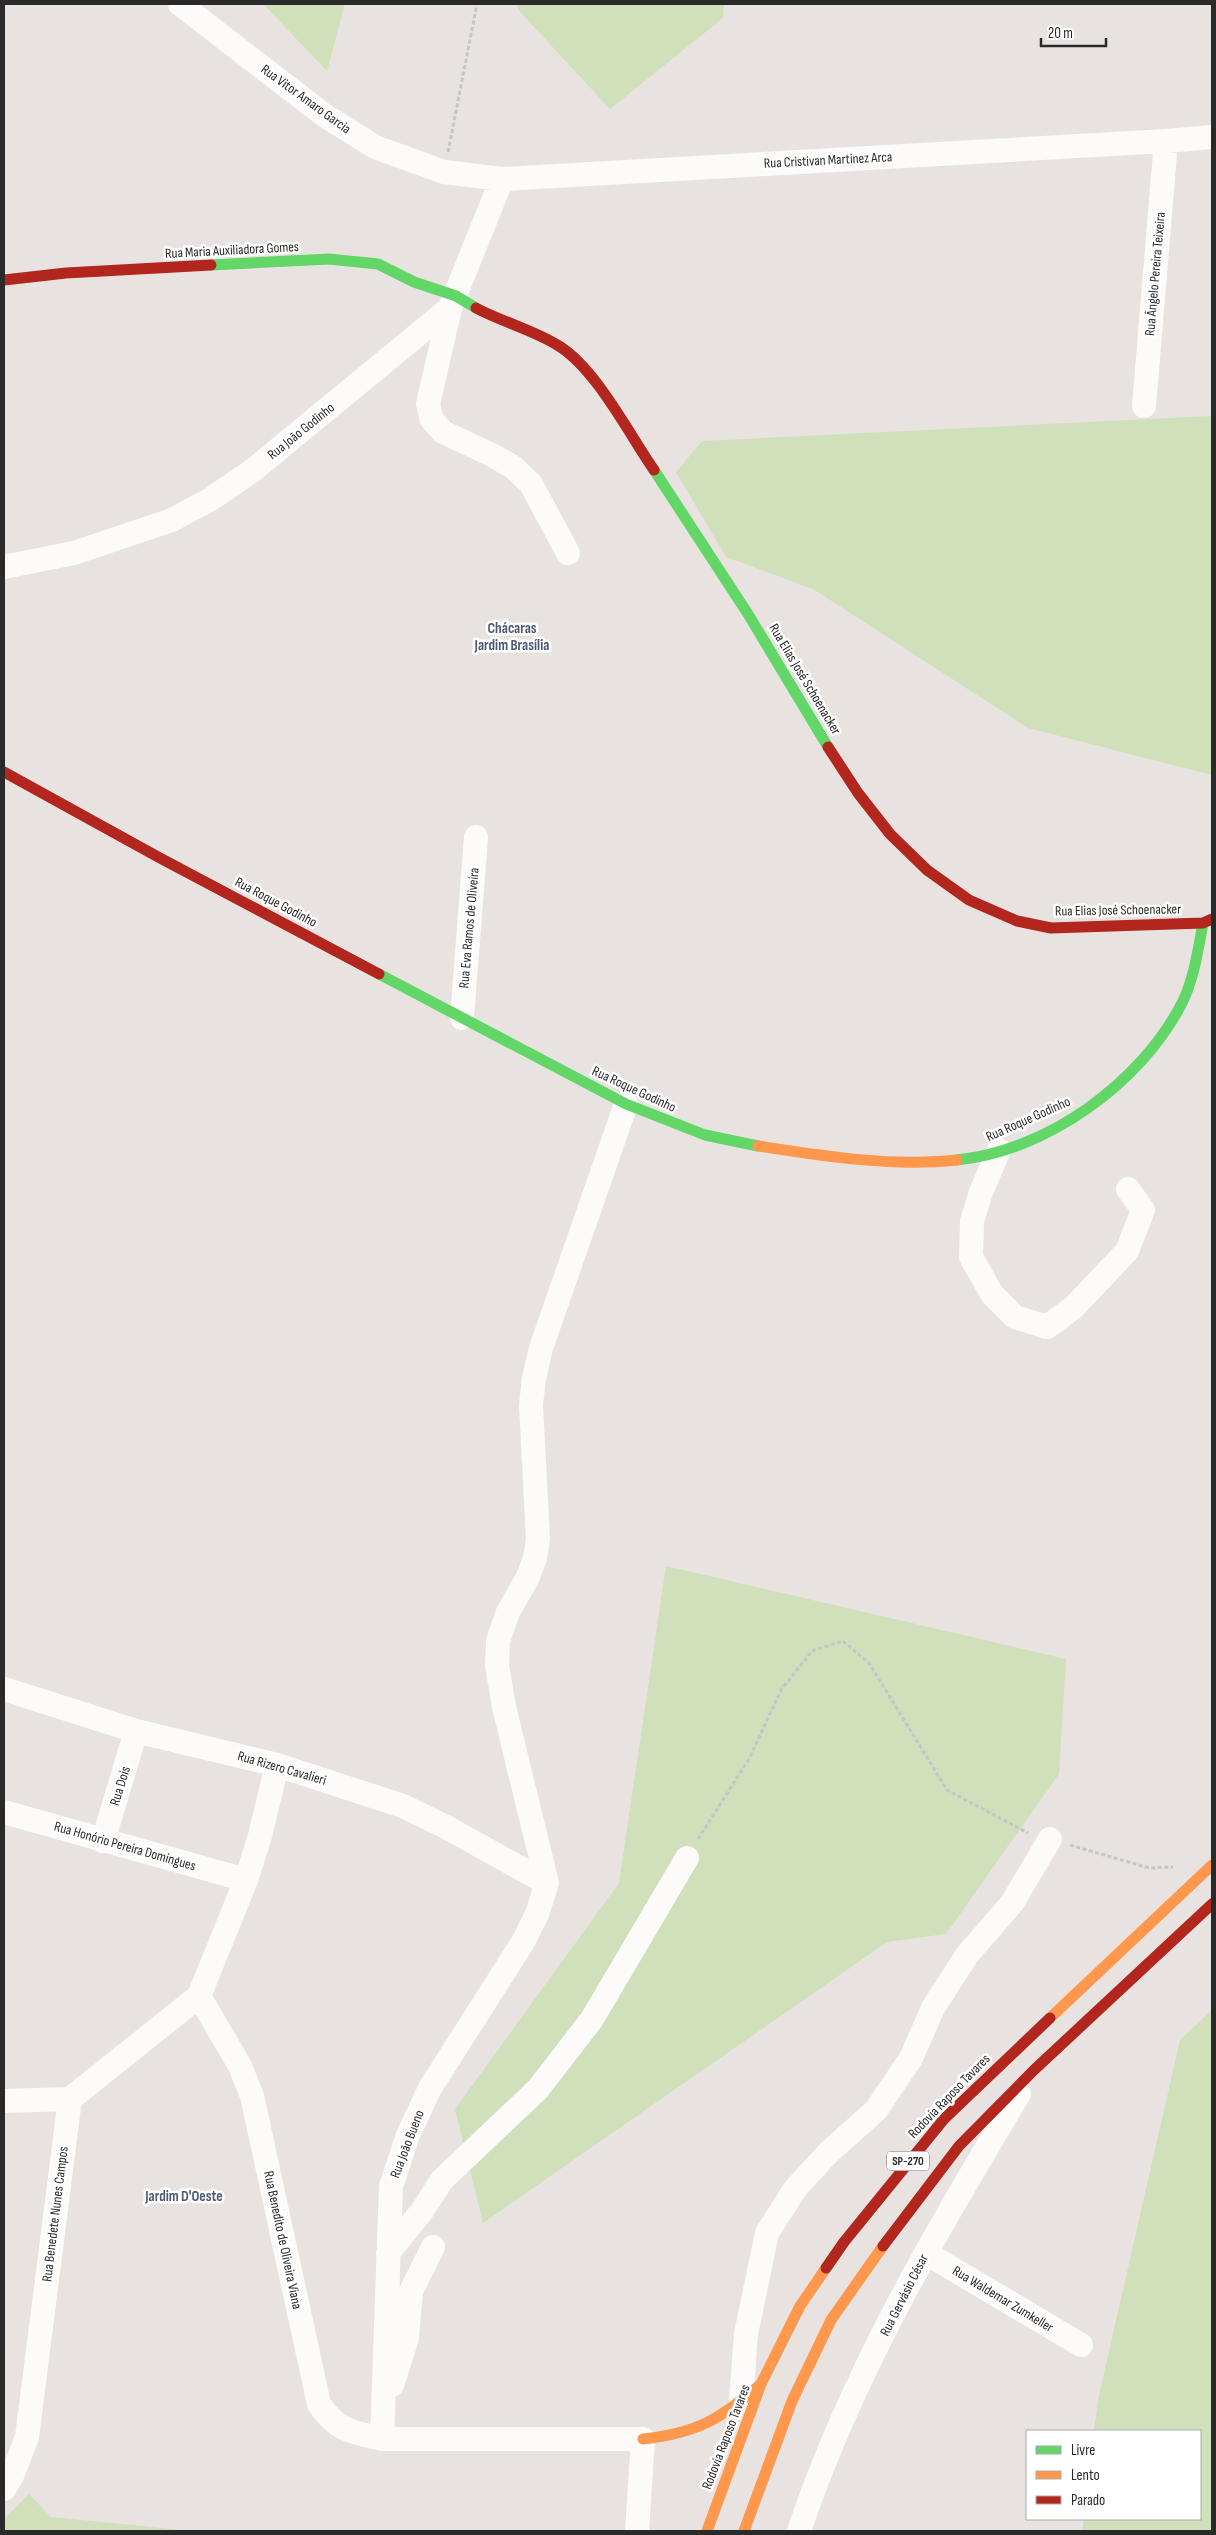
<svg xmlns="http://www.w3.org/2000/svg" width="1216" height="2535" viewBox="0 0 1216 2535" font-family="'Sofia Sans Condensed',sans-serif">
	<style>
		.green { fill: #d0e0bb }
		.lines { fill: none; stroke-linecap: round; stroke-linejoin: round }
		.path { stroke: #c6c5c5; stroke-width: 3; stroke-dasharray: 4 2.5; stroke-linecap: butt }
		.street { stroke: #fcfbfa; stroke-width: 24 }
		.fast { stroke: #63d668; stroke-width: 11 }
		.slow { stroke: #ff974d; stroke-width: 11 }
		.jam { stroke: #b3261e; stroke-width: 11 }
		.labels { text-anchor: middle; dominant-baseline: central; stroke-width: 5; stroke-linejoin: round; paint-order: stroke }
		.shield { fill: #fff; stroke: #6a6a6a; stroke-width: 1 }
		.shield-label { font-size: 12px; font-weight: bold; fill: #2a2a2a }
		.street-label { font-size: 14px; fill: #2a2a2a; stroke: #fff }
		.neighbourhood-label { font-size: 15px; font-weight: bold; fill: #4d5a77; stroke: #fff }
	</style>
	<rect width="100%" height="100%" fill="#e8e3e0"/>
	<!-- green -->
	<path class="green" d="M263,4H345L327,71Z
		M515,4H724L723,18L610,109L521,13Z
		M1212,416V775L1028,728L813,589L726,557L676,472L702,441Z
		M666,1566L1066,1659L1059,1774L946,1934L887,1942L483,2223L455,2109L619,1883Z
		M1212,2010V2531H1082L1084,2519H1200V2431H1094L1099,2395L1180,2040Z
		M29,2494L51,2517L191,2531H4V2519Z"/>
	<g class="lines">
		<!-- path -->
		<path class="path" d="M448,152L477,4
			M698,1839L749,1759L781,1690L812,1651L843,1641L869,1663L947,1790L1028,1833
			M1070,1845L1149,1868L1173,1867"/>
		<!-- street -->
		<path class="street" d="M180,4L324,115L375,147L444,172L502,179L1166,141L1212,137
			M450,308L428,404L432,420L443,432L492,455L513,467L531,484L568,553
			M1144,406L1166,141
			M4,567L74,553L172,520L211,499L252,471L450,308L502,179
			M462,1018L476,837
			M999,1150L981,1192L972,1221L971,1257L992,1294L1015,1317L1047,1327L1074,1307L1127,1251L1143,1210L1128,1189
			M4,1689L136,1731L277,1765L403,1806L446,1827L547,1883
			M277,1765L260,1836L246,1880L199,1996L240,2066L252,2096L319,2404C337,2431 352,2432 382,2439H643L637,2531
			M4,1812L246,1880
			M103,1841L136,1731
			M547,1883L504,1707L497,1665L498,1641L508,1612L527,1579L535,1558L538,1539L531,1405L534,1378L541,1348L626,1104
			M4,2101L70,2099
			M388,2253L422,2211L442,2180L538,2089L592,2019L687,1858
			M926,2253L1081,2345
			M392,2385L407,2338L411,2291L433,2247
			M741,2401L746,2334L767,2233L795,2189L828,2153L876,2110L911,2058L933,2008L967,1955L1012,1903L1050,1839
			M382,2439L391,2186L408,2135L430,2088L523,1942L537,1914L547,1883
			M4,2489L12,2476L27,2437L70,2099L199,1996
			M799,2531C851,2376 935,2233 1019,2094"/>
		<!-- fast -->
		<path class="fast" d="M211,265L329,259L378,264L414,282L456,296L476,308
			M654,470L748,614L828,747
			M379,974L626,1104L705,1135L758,1146
			M957,1160C1047,1151 1141,1083 1182,1003C1194,979 1198,950 1203,923"/>
		<!-- slow -->
		<path class="slow" d="M758,1146C823,1156 891,1167 957,1160
			M1050,2018L1212,1865
			M643,2439C697,2433 719,2420 760,2385
			M707,2531L761,2384L800,2306L826,2268
			M744,2531L792,2401L831,2320L883,2246"/>
		<!-- jam -->
		<path class="jam" d="M4,280L66,273L211,265
			M476,308C502,322 534,330 559,346C596,369 629,434 654,470
			M828,747L858,793L890,834L927,870L969,900L1017,921L1051,928L1203,923L1212,919
			M4,772L160,858L379,974
			M883,2246L959,2146L1034,2070L1212,1904
			M826,2268L844,2242L944,2119L1050,2018"/>
	</g>
	<g class="labels">
		<!-- shield labels -->
		<rect class="shield" x="887" y="2151.5" width="42" height="19" rx="4"/>
		<g class="shield-label">
			<text x="908" y="2161">SP-270</text>
		</g>
		<!-- street labels -->
		<g class="street-label">
			<text transform="translate(306 99) rotate(36)">Rua Vitor Amaro Garcia</text>
			<text transform="translate(828 160) rotate(-3)">Rua Cristivan Martinez Arca</text>
			<text transform="translate(232 250) rotate(-3)">Rua Maria Auxiliadora Gomes</text>
			<text transform="translate(1155 274) rotate(-85)">Rua Ângelo Pereira Teixeira</text>
			<text transform="translate(301 431) rotate(-39)">Rua João Godinho</text>
			<text transform="translate(805 679) rotate(59)">Rua Elias José Schoenacker</text>
			<text transform="translate(276 902) rotate(28)">Rua Roque Godinho</text>
			<text transform="translate(1118 910) rotate(-1)">Rua Elias José Schoenacker</text>
			<text transform="translate(469 928) rotate(-85)">Rua Eva Ramos de Oliveira</text>
			<text transform="translate(634 1089) rotate(25)">Rua Roque Godinho</text>
			<text transform="translate(1028 1119) rotate(-24)">Rua Roque Godinho</text>
			<text transform="translate(282 1768) rotate(16)">Rua Rizero Cavalieri</text>
			<text transform="translate(120 1786) rotate(-73)">Rua Dois</text>
			<text transform="translate(125 1846) rotate(16)">Rua Honório Pereira Domingues</text>
			<text transform="translate(949 2096) rotate(-46)">Rodovia Raposo Tavares</text>
			<text transform="translate(407 2144) rotate(-69)">Rua João Bueno</text>
			<text transform="translate(55 2214) rotate(-83)">Rua Benedete Nunes Campos</text>
			<text transform="translate(283 2240) rotate(78)">Rua Benedito de Oliveira Viana</text>
			<text transform="translate(904 2295) rotate(-63)">Rua Gervásio César</text>
			<text transform="translate(1003 2299) rotate(31)">Rua Waldemar Zumkeller</text>
			<text transform="translate(726 2437) rotate(-69)">Rodovia Raposo Tavares</text>
		</g>
		<!-- neighbourhood labels -->
		<g class="neighbourhood-label">
			<text x="512" y="628">Chácaras<tspan x="512" dy="17">Jardim Brasília</tspan></text>
			<text x="184" y="2196">Jardim D'Oeste</text>
		</g>
	</g>
	<!-- border -->
	<rect width="1216" height="2535" fill="none" stroke="#2a2a2a" stroke-width="10"/>
	<!-- legend -->
	<rect x="1026" y="2430" width="175" height="90" fill="#ffffff" stroke="#aaaaaa"/>
	<rect x="1036" y="2446" width="25" height="8" fill="#63d668" stroke="#aaaaaa"/>
	<text x="1071" y="2455" font-size="15" fill="#2a2a2a">Livre</text>
	<rect x="1036" y="2471" width="25" height="8" fill="#ff974d" stroke="#aaaaaa"/>
	<text x="1071" y="2480" font-size="15" fill="#2a2a2a">Lento</text>
	<rect x="1036" y="2496" width="25" height="8" fill="#b3261e" stroke="#aaaaaa"/>
	<text x="1071" y="2505" font-size="15" fill="#2a2a2a">Parado</text>
	<!-- scale -->
	<path d="M1041 38v8h65v-8" fill="none" stroke="#2a2a2a" stroke-width="2.5"/>
	<text x="1048" y="38" font-size="15" fill="#2a2a2a" stroke="#ffffff" stroke-width="4" paint-order="stroke">20 m</text>
</svg>
